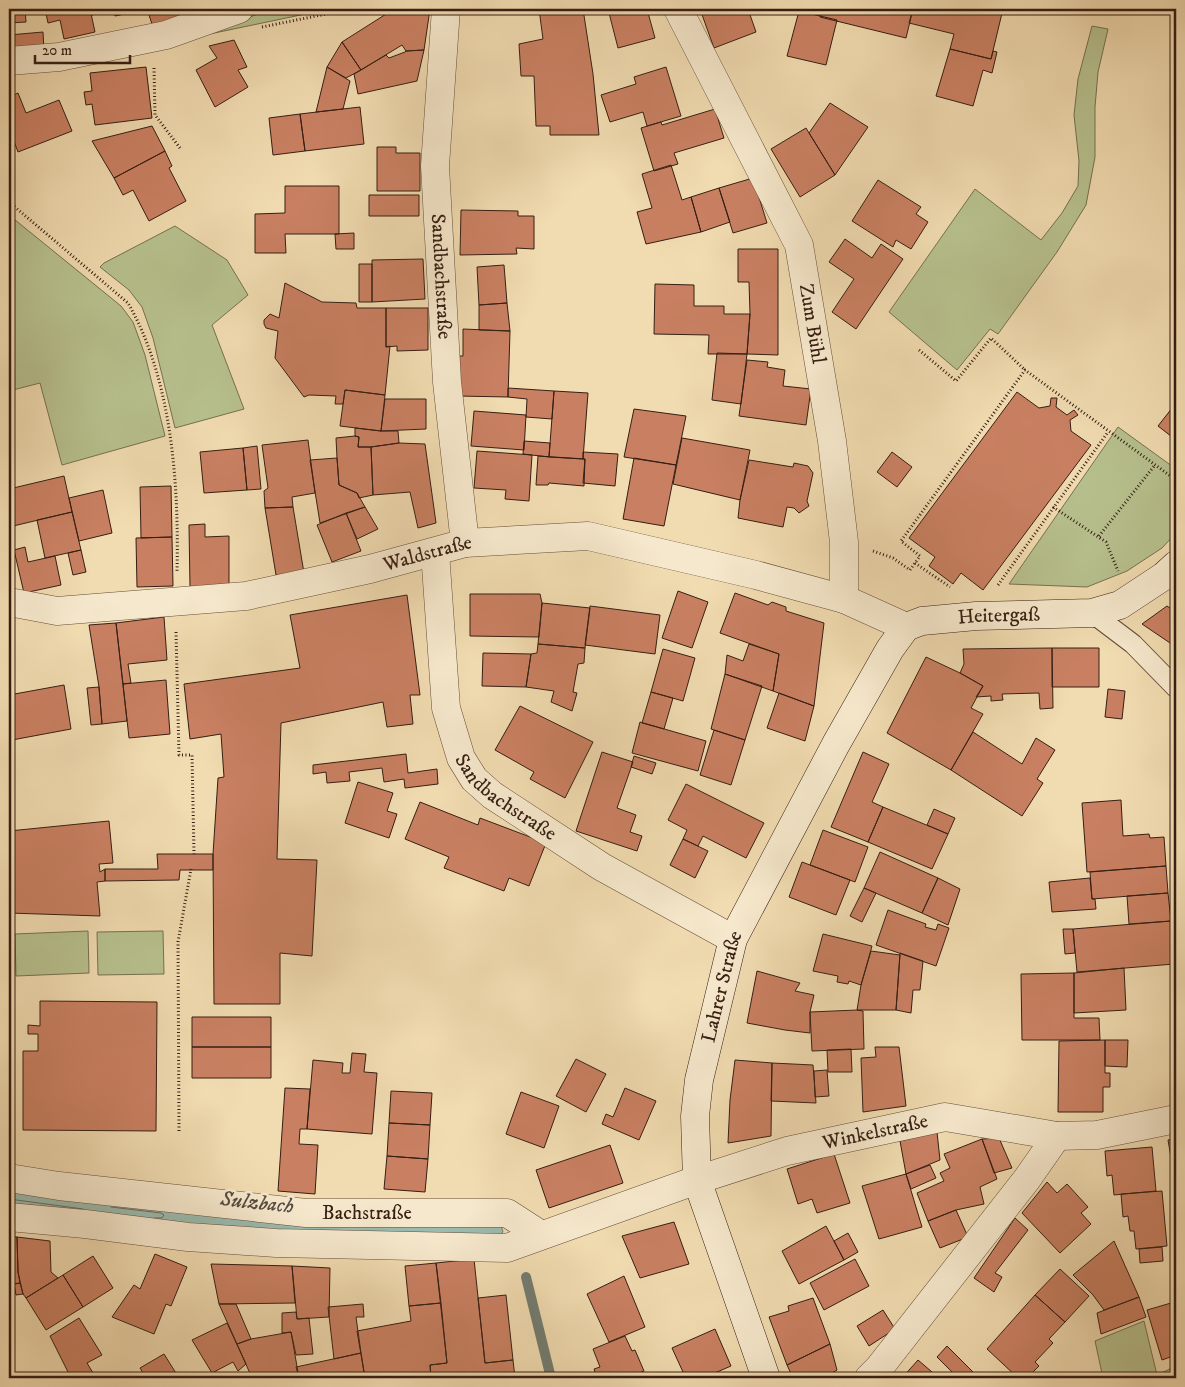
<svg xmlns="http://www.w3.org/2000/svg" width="1185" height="1387" viewBox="0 0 1185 1387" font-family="'IM FELL DW Pica',serif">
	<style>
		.green { fill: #b7c18e; stroke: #767050 }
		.water { fill: #9bbbaf; stroke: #737c71 }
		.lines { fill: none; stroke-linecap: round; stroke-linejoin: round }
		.shore { stroke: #686c61; stroke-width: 1 }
		.stream { stroke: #737c71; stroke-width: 10 }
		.building { fill: #c98062; stroke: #361e13 }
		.lane-casing { stroke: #654d3a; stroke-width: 21 }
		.street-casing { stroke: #654d3a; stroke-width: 29 }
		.secondary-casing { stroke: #361e13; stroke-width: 29 }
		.path { stroke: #361e13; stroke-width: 3; stroke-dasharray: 1 2.5; stroke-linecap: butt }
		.lane { stroke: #f6e8cc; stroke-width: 19 }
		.street { stroke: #f6e8cc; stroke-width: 28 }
		.secondary { stroke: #f6e8cc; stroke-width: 28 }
		.labels { text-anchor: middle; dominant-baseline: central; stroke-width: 5; stroke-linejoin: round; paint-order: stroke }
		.street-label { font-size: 20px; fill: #361e13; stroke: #f6e8cc }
		.water-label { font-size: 21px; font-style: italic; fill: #544d42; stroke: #f6e8cc }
	</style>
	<rect width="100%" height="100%" fill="#f1dbb0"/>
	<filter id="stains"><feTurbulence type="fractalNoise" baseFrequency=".004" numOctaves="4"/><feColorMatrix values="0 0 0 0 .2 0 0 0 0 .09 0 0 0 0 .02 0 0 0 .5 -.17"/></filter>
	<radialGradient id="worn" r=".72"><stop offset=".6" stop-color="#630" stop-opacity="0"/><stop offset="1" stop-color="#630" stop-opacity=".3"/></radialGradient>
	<!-- green -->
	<path class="green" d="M271,9H320L315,12L200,36Z
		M1092,26L1108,29L1098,72L1095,107V157L1086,205L1057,252L998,334L990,329L957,370L889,312L975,189L1041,240L1062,213L1078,186L1079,161L1074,115L1078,79Z
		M9,215L121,306L133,322L145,355L165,436L62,465L40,383L9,391Z
		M175,226L227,260L248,295L212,325L244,409L175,428L153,338L142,307L129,290L100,267L104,263Z
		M1118,427L1176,469V533L1162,548L1127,571L1087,587L1009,584Z
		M88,931L89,973L16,976L15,934Z
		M163,931L164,974L98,975L97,932Z
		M1144,1321L1157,1375L1176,1366V1378H1103L1095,1341Z"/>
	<!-- water -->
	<path class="water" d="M9,1189L501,1225L503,1232L497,1238L291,1237L9,1204Z"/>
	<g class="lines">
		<!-- shore -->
		<path class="shore" d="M9,1199L83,1209
			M111,1207L161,1213L164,1215L162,1218H154"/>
		<!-- stream -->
		<path class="stream" d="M526,1277L551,1378"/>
	</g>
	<!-- building -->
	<path class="building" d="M9,9H25L26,22L9,23Z
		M45,9H90L95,32L64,39L60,20L48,23Z
		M90,9H124L125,14L115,16L113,10L92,15Z
		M124,9H147L125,14Z
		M147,9H201L153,27Z
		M394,9H430L424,50L406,51L402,45L361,70L342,42Z
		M539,9H583L593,74L599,135H550V126H536L534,76H521L519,44L543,39Z
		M608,9H647L655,38L618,48Z
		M700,9H748L756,32L714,48Z
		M822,9H913L906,38L820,17Z
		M913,9H1003L991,59L950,49L954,34L909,23Z
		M799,11L837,20L826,65L787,56Z
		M43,32L44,51L9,53V35Z
		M234,40L247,67L238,70L248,87L215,107L196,70L217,58L209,46Z
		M342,42L361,70L346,78L327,67Z
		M950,49L991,59L993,51L997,52L992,73L983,70L973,106L936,96Z
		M424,50L417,81L358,94L354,74L386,55L389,58L405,52L406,51Z
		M146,67L152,118L95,125L92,104L86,105L84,92L92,91L90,73Z
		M327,67L350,81L343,109L316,112Z
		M666,67L681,116L647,126L643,112L610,122L601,95L636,84L634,77Z
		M18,93L26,113L59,100L72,131L18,152L9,128V97Z
		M830,103L868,127L835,175L809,133Z
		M360,107L364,144L305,151L300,114Z
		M715,109L724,138L674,153L678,164L654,171L641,128L661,122L662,125Z
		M300,114L305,151L273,155L269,118Z
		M152,126L165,151L114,178L92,141Z
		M806,128L835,175L800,197L771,149Z
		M377,147H396V153H420V191H377Z
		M165,151L172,166L169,168L186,201L149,221L133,190L123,195L114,178Z
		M671,165L682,200L691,197L701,232L646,244L637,212L652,208L642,174Z
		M753,178L767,223L733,233L719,188Z
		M878,180L921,207L916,214L928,222L911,249L896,240L893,247L852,221Z
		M285,186H339V234H285L286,253H255V214L285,213Z
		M719,188L730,222L701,232L691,197Z
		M369,195H419V216H369Z
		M461,210L518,211V216H534V249L516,248L517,254L460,255Z
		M354,233V249H336L335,234Z
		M845,239L872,258L881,244L903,259L856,329L832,312L854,279L829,262Z
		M738,249H778V355L747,354L750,314L749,282H738Z
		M423,259L425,299L372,302V260Z
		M359,264H372V302H359Z
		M504,265L507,303L479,305L477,267Z
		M285,283L322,302L356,303L357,308H386V347L390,346L385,395L345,390L343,404H335L336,396L309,395L304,397L275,358L278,331L266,328L264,324V320L270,314L279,318Z
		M655,284L694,285V306H724V314H750L747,354H708L709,335L654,334Z
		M507,303L510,331L479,330V305Z
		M386,308H428V350L397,351V346L386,347Z
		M463,329L510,331L508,397L458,396L459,356H463Z
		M717,353L747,354L741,404L712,400Z
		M747,360L768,362L767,367L785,370L783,386L811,389L806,425L739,416Z
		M508,388L554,391L552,419L526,417L527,399L508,397Z
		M345,390L385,395L381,431L340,426Z
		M554,391L588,393L583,459L549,457Z
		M1017,392L1039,408L1050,406L1051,398H1057L1056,407L1067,415L1074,410L1078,415L1070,420L1071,431L1091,445L983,590L961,573L953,584L929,566L935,557L909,538Z
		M385,399H426V429L381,431Z
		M1176,403V440L1158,426Z
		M634,409L686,416L676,465L624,457Z
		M474,411L526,415L524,450L471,446Z
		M355,428L381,431H398L399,443L371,447H358L359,437L355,436Z
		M355,436L359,437L358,447H371L373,495L359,498L357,493L339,485L337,458L336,438Z
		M682,438L750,450L740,500L673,484Z
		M308,440L315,493L292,497L293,507L265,508L264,491L268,488L262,445Z
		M524,441L550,443L549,457L523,454Z
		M399,443L425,444L436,523L418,528L410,492L373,495L371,447Z
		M257,446L261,489L247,490L243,448Z
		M243,448L247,490L204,493L200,452Z
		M477,451L532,455L529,501L505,499L506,490L474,488Z
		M583,452L618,454L615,486L583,483L585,459H583Z
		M892,452L912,467L897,487L877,472Z
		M538,456L585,459L584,486L549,483L548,485H536Z
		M337,458L339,485L357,493L365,507L320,523L310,460Z
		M634,458L676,465L664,526L623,519Z
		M749,460L793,467L794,463L808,466L813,473L807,501L809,506L799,513L794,508L787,507L783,527L738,518L740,500Z
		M64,476L72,512L9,527V489Z
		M171,486L172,537L141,538L140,487Z
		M103,490L112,533L79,541L69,498Z
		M293,507L304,573L276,575L265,508Z
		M365,507L378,529L357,539L346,513Z
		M72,512L81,550L45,558L37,520Z
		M346,513L361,551L332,562L317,525Z
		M205,524V537L229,536V586L190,587L189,525Z
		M172,537L173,586L137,587L136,538Z
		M25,547L28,562L55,556L61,585L24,593L14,550Z
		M81,550L86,572L73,575L68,553Z
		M678,591L708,602L692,648L662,638Z
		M735,593L768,605L772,602L786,607V611L824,623L814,706L773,691L779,654L720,633Z
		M470,594H540L542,603L539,637L470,636Z
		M407,595L420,695H410L413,724L387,727L383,702L281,723L277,859L317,860L312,956L280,953V1004H214L213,854L218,778L224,777L221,734L190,739L184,684L300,668L290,615Z
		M542,603L590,608L585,648L538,644Z
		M590,606L660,615L655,654L585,645Z
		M1167,606L1176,612V647L1142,624Z
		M164,617L167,660L128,664L131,683L123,684L116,623Z
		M116,623L127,721L102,724L99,687L89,625Z
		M538,644L585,648L584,663L578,664L573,692L577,693L572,711L551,702L554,691L526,687L531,654L537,653Z
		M749,644L779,654L773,691L725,674L727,655L743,661Z
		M1052,648H1099V687H1052Z
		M1052,648L1053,708L1040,709L1039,693L1002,694L1003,700L991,701V696L976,697L983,686L960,673L964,664L963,649Z
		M663,649L695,658L683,701L651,692Z
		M483,653L531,654L526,687L482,686Z
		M926,657L960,673L983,686L971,708L983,714L951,770L887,733Z
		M725,674L762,686L745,740L711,729Z
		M166,680L170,734L129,738L123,684Z
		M64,685L71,729L12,740L9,720V695Z
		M99,687L102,724L91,725L87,688Z
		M1108,689L1125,691L1122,719L1105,717Z
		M651,692L673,698L664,729L642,723Z
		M779,693L814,706L805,741L767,728Z
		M520,706L593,742L565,798L530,779L534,772L495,750Z
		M640,722L706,741L698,771L632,753Z
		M714,730L745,740L731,785L700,775Z
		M973,732L1022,764L1036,738L1055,750L1037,779L1043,783L1022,816L951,770Z
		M602,752L633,762L617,808L636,815L630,832L642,836L637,851L576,831Z
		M863,752L889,764L872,802L883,807L868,842L831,827Z
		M406,754L408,773L437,769L438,784L405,788L404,779L384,782L382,768L349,772L350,781L327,783L326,772L313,774V765Z
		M634,756L656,763L652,774L631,767Z
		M358,782L393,793L387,811L397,814L389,838L345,823Z
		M686,784L764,823L746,858L703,836L698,846L683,839L687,830L668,820Z
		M1121,800L1123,836L1149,834L1150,838L1164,837L1166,866L1087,872L1082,803Z
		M420,802L478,825L480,818L546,843L529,886L509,878L504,891L444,868L449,857L405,839Z
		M883,807L948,834L932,869L868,842Z
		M934,809L955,818L948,834L927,825Z
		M109,821L113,863L99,864L100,872L105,869V881L97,882L100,916L9,913V831Z
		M823,830L868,847L855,882L810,865Z
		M683,839L708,851L695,878L670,865Z
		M880,852L938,878L922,913L864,888Z
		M157,854H213V870H180L179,880L105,881V869H158Z
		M802,862L850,880L836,915L789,897Z
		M1166,866L1168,893L1092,899L1090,872Z
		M938,878L960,889L948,925L922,913Z
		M1090,878L1092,899H1095L1096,909L1052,912L1049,882Z
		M864,888L876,893L862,922L850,916Z
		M1168,893L1171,921L1129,924L1127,896Z
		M888,910L926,924L925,927L936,930L938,924L949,928L936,966L876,945Z
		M1171,921L1174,964L1077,972L1073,929Z
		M1063,929H1073L1075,953L1065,954Z
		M823,934L872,946L861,985L849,981L848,984L837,982L838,976L813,971Z
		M871,951L900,955L896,1010H857L861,985Z
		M900,953L923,961L920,990H913L911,1013L896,1010Z
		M1124,968L1126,1010L1074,1013V973Z
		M757,971L800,983L795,991L814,995L810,1012V1033L785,1030L747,1023Z
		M1074,973V1018H1099L1100,1040H1022L1021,974Z
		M40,1001L157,1002L156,1131L23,1130V1051H38V1034H28V1025L40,1026Z
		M857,1010L863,1011L864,1049L812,1051L810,1012Z
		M192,1017H271V1047H192Z
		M1105,1040V1073H1110V1087H1103V1112H1058L1059,1041Z
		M1105,1040H1128L1127,1067L1105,1066Z
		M192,1047H271V1078H192Z
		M875,1047H899L906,1106L863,1112L861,1058L876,1057Z
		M851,1049L852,1072H828L827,1050Z
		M352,1053L366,1054L364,1072L377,1073L372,1134L307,1129L313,1060L343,1063L342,1073H350Z
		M576,1059L606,1074L586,1112L556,1096Z
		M735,1060L772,1063L771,1136L728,1143L730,1100Z
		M772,1063L813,1065L816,1103L771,1101Z
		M827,1070L829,1096L815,1097L814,1071Z
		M285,1088L310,1089L307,1129H300L299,1144L318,1145L315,1194L278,1191Z
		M625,1088L656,1101L639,1140L602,1124L606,1114L613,1117Z
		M391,1091L432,1093L430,1125L389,1123Z
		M521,1092L559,1106L544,1148L506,1134Z
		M389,1123L430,1125L428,1159L387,1156Z
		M937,1132L940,1160L906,1174L900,1141Z
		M999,1138L1012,1168L994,1173L982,1139Z
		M1176,1138V1187L1168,1140Z
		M982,1139L997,1179L980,1187L984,1204L956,1210L928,1221L917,1193L944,1181L940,1173L950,1168L944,1154Z
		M610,1145L623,1183L549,1208L536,1170Z
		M1152,1147L1156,1191L1114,1195L1112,1175L1107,1176L1105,1151Z
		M834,1154L850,1203L817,1213L812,1199L798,1204L787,1169Z
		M387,1156L428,1159L425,1192L384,1189Z
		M930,1165L936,1178L911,1189L906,1174Z
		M906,1174L922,1227L879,1239L862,1186Z
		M1047,1182L1057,1193L1067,1184L1088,1207L1081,1213L1091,1224L1060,1253L1022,1213Z
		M1162,1191L1167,1246L1136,1249L1134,1231H1130L1128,1216L1123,1217L1121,1194Z
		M956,1210L968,1237L940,1248L928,1221Z
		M1015,1218L1028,1230L995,1273L1002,1277L994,1292L974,1278Z
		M674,1222L689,1264L640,1278L622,1236Z
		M826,1226L844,1260L799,1284L782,1251Z
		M848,1233L858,1252L844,1260L834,1241Z
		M9,1236L17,1237L18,1272L20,1283L9,1285Z
		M17,1237L50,1241L51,1272L58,1278L26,1298L23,1294L18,1272Z
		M1114,1241L1139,1297L1104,1310L1093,1295L1073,1275Z
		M1162,1247L1163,1261L1140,1263L1139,1249Z
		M155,1254L187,1267L171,1306L166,1304L154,1334L112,1317L134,1285L140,1289Z
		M93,1256L113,1288L83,1307L63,1275Z
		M474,1259L485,1363L513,1360L515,1378H431L430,1365L447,1363L436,1263Z
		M855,1259L869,1286L824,1310L810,1283Z
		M436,1263L441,1303L409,1306L405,1266Z
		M211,1264L292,1266L295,1303L219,1304Z
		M292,1266L330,1268L329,1317L297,1319Z
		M1060,1269L1089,1296L1065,1322L1035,1295Z
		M63,1275L83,1307L46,1330L26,1298Z
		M624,1276L645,1327L609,1342L587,1294Z
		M20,1283L23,1294L16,1295L14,1284Z
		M506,1295L513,1360L485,1363L478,1298Z
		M1035,1295L1065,1322L1049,1339L1053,1343L1035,1362L1039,1366L1027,1378H1018L987,1349Z
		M1139,1297L1146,1317L1101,1334L1097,1313Z
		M813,1298L830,1344L787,1365L769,1317L789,1311L788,1306Z
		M441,1303L447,1363L430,1365L431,1378H365L357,1331L411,1321L409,1306Z
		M1171,1303L1176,1321V1355L1162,1360L1147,1310Z
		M219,1304H236L251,1339L237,1344Z
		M363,1304L364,1317H356L361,1353L334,1359L328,1307Z
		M883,1310L895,1329L869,1346L857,1326Z
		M296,1312L297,1319L309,1318L313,1354L296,1355L291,1332L282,1333V1313Z
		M79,1318L102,1355L87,1363L96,1378H71L50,1336Z
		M227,1323L246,1364L238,1371L233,1362L212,1373L192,1340Z
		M715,1329L731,1366L703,1378H678L677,1375L683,1372L672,1348Z
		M291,1332L299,1378H252L237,1344L251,1339Z
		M625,1336L632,1351L635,1350L644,1371L641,1372L643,1378H597L594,1369L600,1367L593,1349Z
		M830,1344L837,1370L824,1378H793L787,1365Z
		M947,1346L977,1376L974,1378H958L937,1357Z
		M361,1353L365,1378H299L296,1367Z
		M164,1354L179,1378H146L140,1368Z
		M918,1360L939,1378H902Z"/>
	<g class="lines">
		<!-- lane casing -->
		<g class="lane-casing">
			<path id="lane" d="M1092,613L1133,644L1176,688"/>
		</g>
		<!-- street casing -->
		<g class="street-casing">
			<g id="street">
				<path id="s1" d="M446,9L435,166L447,382L465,543"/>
				<path id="s2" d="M678,9L799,245L832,441L844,542V599"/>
				<path d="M9,61L59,57L166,35L239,9"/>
				<path id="s3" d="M435,552L446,708L461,758L474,779L492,795L602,867L733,939"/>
				<path id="s4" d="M9,602L57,611L246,596L370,569L465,543L588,536L756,575L844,599L906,627"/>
				<path id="s5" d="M9,1178L59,1186L306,1213H507L541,1235"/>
				<path id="s6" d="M9,1217L85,1224L188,1237L276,1243L507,1248L697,1180L787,1151L945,1117L1057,1136L1097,1135L1176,1119"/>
				<path d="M869,1378L879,1368L1027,1179L1057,1136"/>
			</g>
		</g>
		<!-- secondary casing -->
		<g class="secondary-casing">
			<g id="secondary">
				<path id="s7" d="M766,1378L697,1180L695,1116L699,1080L733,939L836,744L890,649L906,627L922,621L976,616L1092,613L1120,605L1164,576L1176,565"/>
			</g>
		</g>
		<!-- path -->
		<path class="path" d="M262,27L326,14
			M154,68L155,115L180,148
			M9,202L128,303C172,379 179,485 177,571
			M919,350L956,381L991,338L1025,370
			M1053,507L1106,542L1118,571
			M1099,536L1155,465
			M873,551L893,558L910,570L920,556L901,541L1025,370L1176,480
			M915,563L950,587
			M998,585L1108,432
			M176,632L179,755H192L194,854
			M179,1131L178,942L191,869"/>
		<!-- lane -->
		<use href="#lane" class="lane"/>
		<!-- street -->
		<use href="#street" class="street"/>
		<!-- secondary -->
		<use href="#secondary" class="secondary"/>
	</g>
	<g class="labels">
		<!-- street labels -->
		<g class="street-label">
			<text stroke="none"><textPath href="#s1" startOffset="268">Sandbachstraße</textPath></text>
			<text stroke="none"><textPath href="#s2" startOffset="345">Zum Bühl</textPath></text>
			<text stroke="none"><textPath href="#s4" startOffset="425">Waldstraße</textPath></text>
			<text stroke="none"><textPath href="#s7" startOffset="906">Heitergaß</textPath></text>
			<text stroke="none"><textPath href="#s3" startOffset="269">Sandbachstraße</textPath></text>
			<text stroke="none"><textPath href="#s7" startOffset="406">Lahrer Straße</textPath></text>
			<text stroke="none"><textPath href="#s6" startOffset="886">Winkelstraße</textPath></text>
			<text stroke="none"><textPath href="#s5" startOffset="360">Bachstraße</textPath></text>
		</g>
		<!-- water labels -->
		<g class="water-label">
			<text transform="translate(257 1203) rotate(6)">Sulzbach</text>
		</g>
	</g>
	<!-- margin -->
	<rect width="1185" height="1387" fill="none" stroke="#f1dbb0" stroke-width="30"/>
	<rect x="10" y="10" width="1165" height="1367" fill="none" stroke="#361e13" stroke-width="2.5"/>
	<rect x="15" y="15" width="1155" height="1357" fill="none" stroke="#361e13"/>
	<!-- scale -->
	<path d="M35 55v8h95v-8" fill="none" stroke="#361e13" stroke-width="2.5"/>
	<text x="42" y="55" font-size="15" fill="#361e13" stroke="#f6e8cc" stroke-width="4" paint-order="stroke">20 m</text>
	<rect width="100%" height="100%" filter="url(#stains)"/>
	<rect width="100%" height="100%" fill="url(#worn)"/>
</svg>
